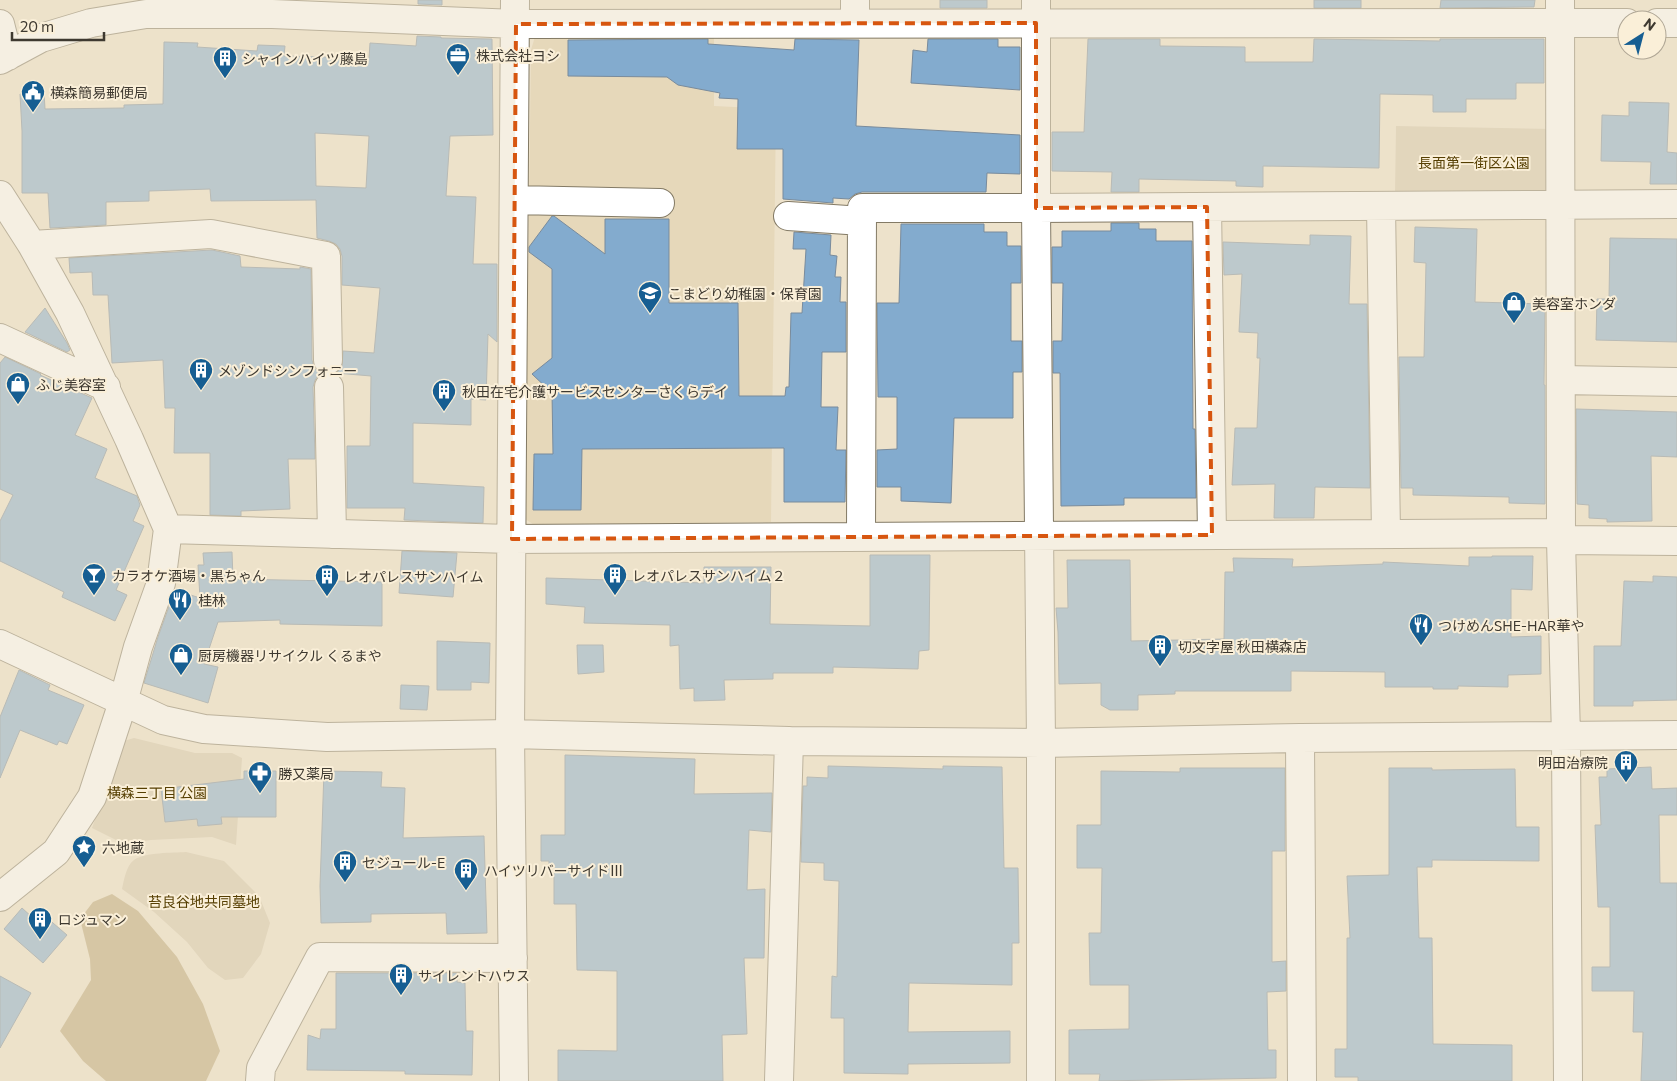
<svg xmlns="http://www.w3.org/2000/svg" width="1677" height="1081" viewBox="0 0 1677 1081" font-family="Commissioner,'Noto Sans JP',sans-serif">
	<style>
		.built { fill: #e6d8ba }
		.green { fill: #d5c7ab }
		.forest { fill: #bba577 }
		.building { fill: #83abce; stroke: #798b9c; fill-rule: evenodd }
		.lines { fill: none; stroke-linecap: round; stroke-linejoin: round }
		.minor-casing { stroke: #837a65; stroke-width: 30 }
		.minor { stroke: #fff; stroke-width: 28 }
		.marked { fill: none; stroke: #d75610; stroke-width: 4; stroke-dasharray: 10 6; stroke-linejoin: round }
		.labels { text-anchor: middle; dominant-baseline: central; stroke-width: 4; stroke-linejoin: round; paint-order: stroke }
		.poi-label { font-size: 14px; fill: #3e3930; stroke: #faefd8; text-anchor: start }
		.park-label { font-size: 14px; fill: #563f02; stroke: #faefd8 }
	</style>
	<rect width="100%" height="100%" fill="#ede2cb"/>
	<!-- built -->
	<path class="built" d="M536,33H714V106L776,109L771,522L536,526L525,519L531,50Z"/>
	<!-- green -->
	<path class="green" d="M1396,126L1553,129L1552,197L1395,194Z
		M134,738L195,753H232L242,758L236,845L212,837L151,840L124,844L92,828L124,741Z
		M186,852L224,861L259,896L270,923L261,954L243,978L225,980L208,968L187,942L154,912L122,889C124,880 126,866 134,860C145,852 173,853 186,852Z"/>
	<!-- forest -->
	<path class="forest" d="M112,894L138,911L177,957L203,1004L220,1051L206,1081H106L83,1061L60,1031L91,980L90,959L80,919L93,902Z"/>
	<!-- building -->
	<path class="building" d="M418,0H442V5L418,4Z
		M940,0H987V8H940Z
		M1314,0H1361V8H1314Z
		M1441,0H1535L1534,7L1440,8Z
		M417,36L441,37V38L492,39L493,135L450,136L446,196L476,197L473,264H497V342L488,334L486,400L471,399V425L413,423V483L484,487L483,523L404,520L405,508H347V446H370L371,376L336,373L342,367L343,351L374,353L380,288L342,285V256L340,249L336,244L329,241L317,238L316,200L211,201L210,189L149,191V201L106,202V225L50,228L48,193H22V131L20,94L44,92L45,109L124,108V105L163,104L164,42L198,43L197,47L257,51L258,45L285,46L284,56L369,58L370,43L416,46ZM315,133L369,136L366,188L316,186Z
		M708,39V44L794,50L795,39L859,40L856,126L1020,135V174L987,173L986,192H862L855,194L849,199L833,198V203L783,199V149H737L738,99L719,98L720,93L678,85L667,77L568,76V40Z
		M928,39H998V47H1020V90L911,83L913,50L927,52Z
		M1088,39H1160V46L1245,47V62H1313L1314,39L1440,41V39H1544V83H1516V99H1466V112H1433V95L1380,94L1379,168L1263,166V187L1236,186V181L1139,179V192H1111L1112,172L1052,171V132H1084Z
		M1629,102L1669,103L1667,152L1677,153V184H1650L1651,162L1601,161L1602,115L1629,116Z
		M552,216H554L605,254V219H669V303H738L739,396H785L786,387H789L791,313H802L806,249H793L794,232L831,235L830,255L837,256L835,277H841L840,302H846V352H822L821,407H838L836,450H846L845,502H784V448L582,449L581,510H533L534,454H553L552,393L532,374L552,358V269L529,252V247Z
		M1111,223H1139V229H1156V241H1192L1193,429H1195L1196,498H1124V505L1061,506L1060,373H1053V341H1062L1063,283H1052V247H1062V231H1111Z
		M901,224H984V232H1007V246H1021V283H1011V341H1022V372H1013V418H954L951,503L901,501V487H877V450L897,449V397H878L877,303H899Z
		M1415,227L1477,229L1475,302L1545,304L1544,385H1545V504L1509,503V497L1413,495V488H1401L1399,357H1424L1426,263L1414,262Z
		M1310,235L1351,236L1349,304H1367L1370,488L1315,487L1314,518H1274L1275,484L1232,485L1235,428H1257L1260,358H1257L1258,333L1239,332L1242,274L1224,275L1223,242L1310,245Z
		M1610,238L1677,239V342L1596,340L1597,299H1609Z
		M212,250L240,256L241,267L300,269V267L311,269L312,360L314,368L320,373L315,380L313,387L315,459H288L290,509L241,511V516L210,515V453H174L175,408H165L163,360L112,363L108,295H93L92,272L70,273L69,258Z
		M45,308L67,343L70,350L67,352L25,332Z
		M5,357L41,374L40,375L92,398L75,435L107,449L95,478L137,496L140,505L133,521L144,526L116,590L127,595L115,621L62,597L64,592L0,561V521L13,495L0,489V363Z
		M1576,409L1677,412V457L1651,456L1652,521L1607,522V519L1589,518V505L1577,504Z
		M402,551L457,553L453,597L399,593Z
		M232,552L233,579L382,582V626L280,624V620L218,622L204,664L218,667L208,703L144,683L158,637L175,590L200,598L198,565H204L203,553Z
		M870,555H930L929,650L919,651L918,669L833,667V673H773V679L724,680L725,700L694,701V688L680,689L679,645L670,646V625L584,623L585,607L546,604V578L704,583V567H771L770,624L870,626Z
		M1492,556H1533L1532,590L1511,589V637L1541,636V674L1508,675V687L1458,686V689H1433V687H1385V672L1291,671V691H1175V694L1138,695V710H1110L1101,705V683L1059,684L1058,632L1056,608H1068L1067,560H1130L1131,641L1224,639L1225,572H1234L1233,558L1293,559L1292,567L1383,564V562L1469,566V557H1492Z
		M1653,576L1677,577V700L1633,701V706H1594V646H1621L1624,581L1653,582Z
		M437,641L490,643L489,683L471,682V690H437Z
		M577,645H603L604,672L578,674Z
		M19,670L50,685L48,690L84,705L67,744L59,741L57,745L20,730L0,778V717Z
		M401,685L429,686L427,710L400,709Z
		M565,755L695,759L694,794L772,793L771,832L749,830L747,890L765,889L764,958H744L747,1034L722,1035L723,1081H558V1050L617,1051V971L577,970L576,904H554V866L549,865V861H541V835H565Z
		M828,766L943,769V766L1002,767L1004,868H1018L1019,943H1012V985L909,983L908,1032L1010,1031V1063L908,1064V1074L844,1073V1018H831L832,976L837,977L839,881L824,880V863L801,862L803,786H807V777L828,778Z
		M1651,767L1652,789L1677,788V815H1659L1660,883H1677V1081H1641L1643,1032H1633L1634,991H1592V967H1610V907H1598L1595,825H1601L1599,777H1607V769Z
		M1180,768H1285V851H1272V962L1286,961V991L1267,992L1268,1050H1276V1078L1099,1081L1100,1074H1069V1030L1129,1029V985H1090L1089,933H1101L1102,868H1077V825H1101V771L1180,772Z
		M1389,768H1432V770L1515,769L1516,827H1539V861L1432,860V867H1417L1419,938H1432L1433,1044L1512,1045V1081H1358V1077H1335V1049H1347V938H1350L1347,876L1389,875Z
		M244,771H276V817H221L222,824L198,826L197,819L165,822L161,789L244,779Z
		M324,771L382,772L381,787L405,788L403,838L484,836L487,933L447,934L446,913L371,914V922L321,923L320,886Z
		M22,908L33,918L39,911L67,935L43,963L4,929Z
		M336,973H457V982L465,983L466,1031H473L472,1075L405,1074V1071L307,1070L308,1035L320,1039L321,1029H336Z
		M0,976L31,993L0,1048Z"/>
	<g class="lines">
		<!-- minor casing -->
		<g class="minor-casing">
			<path id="minor" d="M1036,0V208L1041,743V1081
				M1560,0L1561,540L1566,737L1568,1081
				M855,23V0
				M1657,23H1677
				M0,24L8,56
				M0,60L41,38L91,23L146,14H272L516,24L1627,23
				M0,195L32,245L70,313L129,439L168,529L161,583L138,647L123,702L92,797L56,852L0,897
				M514,200L660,203
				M1381,206L1386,534
				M1207,207L1212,535
				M788,216L862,221
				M32,245L211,234L326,256L328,360
				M0,338L106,387
				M1561,380L1677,382
				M329,387L332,534
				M168,529L512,539L1561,533
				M861,537L862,208H1036L1677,204
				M1561,540L1677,541
				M0,644L163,720L204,729L327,737L510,734L789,741L1041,743L1300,738L1677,735
				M1300,738L1302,1081
				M260,1081L261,1068L320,957L513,958
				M514,1081L510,734L515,0
				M779,1081L789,741"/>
		</g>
		<!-- minor -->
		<use href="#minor" class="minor"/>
	</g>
	<!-- marked area -->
	<path d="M0 0H1677V1081H0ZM1036,23V208L1207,207L1212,535L512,539L516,24Z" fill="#ede2cb" fill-opacity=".55" fill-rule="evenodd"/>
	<path class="marked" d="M1036,23V208L1207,207L1212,535L512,539L516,24Z"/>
	<!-- icons -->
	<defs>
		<g id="office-pin" transform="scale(1.25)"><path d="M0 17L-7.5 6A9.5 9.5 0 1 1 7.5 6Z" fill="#165e92" stroke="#faefd8"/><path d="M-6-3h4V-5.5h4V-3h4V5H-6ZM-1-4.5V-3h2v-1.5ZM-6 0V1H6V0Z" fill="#fff"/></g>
		<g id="building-pin" transform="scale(1.25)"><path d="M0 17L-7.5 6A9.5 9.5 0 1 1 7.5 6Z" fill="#165e92" stroke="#faefd8"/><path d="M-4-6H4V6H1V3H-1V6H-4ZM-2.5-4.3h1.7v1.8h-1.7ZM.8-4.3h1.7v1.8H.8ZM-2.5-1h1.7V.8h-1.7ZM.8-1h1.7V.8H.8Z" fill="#fff"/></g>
		<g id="civic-pin" transform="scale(1.25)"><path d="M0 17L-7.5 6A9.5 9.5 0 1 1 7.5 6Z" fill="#165e92" stroke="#faefd8"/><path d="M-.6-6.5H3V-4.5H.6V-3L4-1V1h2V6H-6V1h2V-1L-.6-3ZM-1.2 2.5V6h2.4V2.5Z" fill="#fff"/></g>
		<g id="school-pin" transform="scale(1.25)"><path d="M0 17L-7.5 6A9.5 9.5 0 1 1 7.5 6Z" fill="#165e92" stroke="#faefd8"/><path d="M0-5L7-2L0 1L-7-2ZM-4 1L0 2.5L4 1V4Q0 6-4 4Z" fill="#fff"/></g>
		<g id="shop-pin" transform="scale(1.25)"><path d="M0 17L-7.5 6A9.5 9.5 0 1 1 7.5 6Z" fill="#165e92" stroke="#faefd8"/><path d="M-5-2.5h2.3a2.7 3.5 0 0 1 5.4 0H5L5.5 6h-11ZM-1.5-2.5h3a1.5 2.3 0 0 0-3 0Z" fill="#fff"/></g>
		<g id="bar-pin" transform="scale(1.25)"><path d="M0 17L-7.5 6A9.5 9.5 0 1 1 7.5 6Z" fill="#165e92" stroke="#faefd8"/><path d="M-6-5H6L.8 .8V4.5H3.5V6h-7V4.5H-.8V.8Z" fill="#fff"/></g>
		<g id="restaurant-pin" transform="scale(1.25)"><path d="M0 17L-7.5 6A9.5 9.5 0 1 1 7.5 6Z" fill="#165e92" stroke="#faefd8"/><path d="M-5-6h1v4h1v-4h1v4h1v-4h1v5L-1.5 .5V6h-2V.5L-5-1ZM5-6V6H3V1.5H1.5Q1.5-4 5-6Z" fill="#fff"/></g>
		<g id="pharmacy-pin" transform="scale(1.25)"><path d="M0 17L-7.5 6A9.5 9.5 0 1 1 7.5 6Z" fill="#165e92" stroke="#faefd8"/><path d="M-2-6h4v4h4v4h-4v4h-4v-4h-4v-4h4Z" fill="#fff"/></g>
		<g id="sight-pin" transform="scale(1.25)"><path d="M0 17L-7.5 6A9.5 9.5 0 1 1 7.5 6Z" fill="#165e92" stroke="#faefd8"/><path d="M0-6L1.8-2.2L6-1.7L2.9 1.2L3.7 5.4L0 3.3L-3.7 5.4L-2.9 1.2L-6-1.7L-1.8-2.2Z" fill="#fff"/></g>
	</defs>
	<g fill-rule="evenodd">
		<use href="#office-pin" x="458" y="55"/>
		<use href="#building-pin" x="225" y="58"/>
		<use href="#civic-pin" x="33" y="92"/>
		<use href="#school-pin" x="650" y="293"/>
		<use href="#shop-pin" x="1514" y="303"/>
		<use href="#building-pin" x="201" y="370"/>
		<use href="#shop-pin" x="18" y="384"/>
		<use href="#building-pin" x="444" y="391"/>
		<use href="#bar-pin" x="94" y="575"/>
		<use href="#building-pin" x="615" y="575"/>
		<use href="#building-pin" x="327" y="576"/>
		<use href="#restaurant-pin" x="180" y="600"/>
		<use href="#restaurant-pin" x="1421" y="625"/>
		<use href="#building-pin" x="1160" y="646"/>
		<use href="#shop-pin" x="181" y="655"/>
		<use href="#building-pin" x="1626" y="762"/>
		<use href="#pharmacy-pin" x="260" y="773"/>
		<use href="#sight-pin" x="84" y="847"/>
		<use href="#building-pin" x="345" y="862"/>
		<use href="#building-pin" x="466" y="870"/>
		<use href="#building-pin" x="40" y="919"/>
		<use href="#building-pin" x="401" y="975"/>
	</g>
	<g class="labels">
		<!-- poi labels -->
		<g class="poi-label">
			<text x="476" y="55">株式会社ヨシ</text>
			<text x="242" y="58">シャインハイツ藤島</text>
			<text x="50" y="92">横森簡易郵便局</text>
			<text x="668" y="293">こまどり幼稚園・保育園</text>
			<text x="1532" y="303">美容室ホンダ</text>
			<text x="218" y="370">メゾンドシンフォニー</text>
			<text x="36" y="384">ふじ美容室</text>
			<text x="462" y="391">秋田在宅介護サービスセンターさくらデイ</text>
			<text x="112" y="575">カラオケ酒場・黒ちゃん</text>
			<text x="632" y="575">レオパレスサンハイム２</text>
			<text x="344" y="576">レオパレスサンハイム</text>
			<text x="198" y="600">桂林</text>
			<text x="1438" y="625">つけめんSHE-HAR華や</text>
			<text x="1178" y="646">切文字屋 秋田横森店</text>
			<text x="198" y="655">厨房機器リサイクル くるまや</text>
			<text x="1608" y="762" text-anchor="end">明田治療院</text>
			<text x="278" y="773">勝又薬局</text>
			<text x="102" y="847">六地蔵</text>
			<text x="362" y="862">セジュール-E</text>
			<text x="484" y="870">ハイツリバーサイドⅢ</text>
			<text x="58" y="919">ロジュマン</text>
			<text x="418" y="975">サイレントハウス</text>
		</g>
		<!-- park labels -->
		<g class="park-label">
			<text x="1474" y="162">長面第一街区公園</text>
			<text x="157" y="792">横森三丁目 公園</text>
			<text x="204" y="901">苔良谷地共同墓地</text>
		</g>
	</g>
	<!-- north arrow -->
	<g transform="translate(1642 35) rotate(36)"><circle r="24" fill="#faefd8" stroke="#afa695"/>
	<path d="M0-4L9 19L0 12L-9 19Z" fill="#165e92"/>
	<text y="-8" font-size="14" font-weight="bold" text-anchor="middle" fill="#3e3930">N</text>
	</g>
	<!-- scale -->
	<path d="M12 32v8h92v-8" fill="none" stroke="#3e3930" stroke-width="2.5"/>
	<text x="20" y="32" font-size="15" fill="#3e3930" stroke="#faefd8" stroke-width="4" paint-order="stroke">20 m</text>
</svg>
